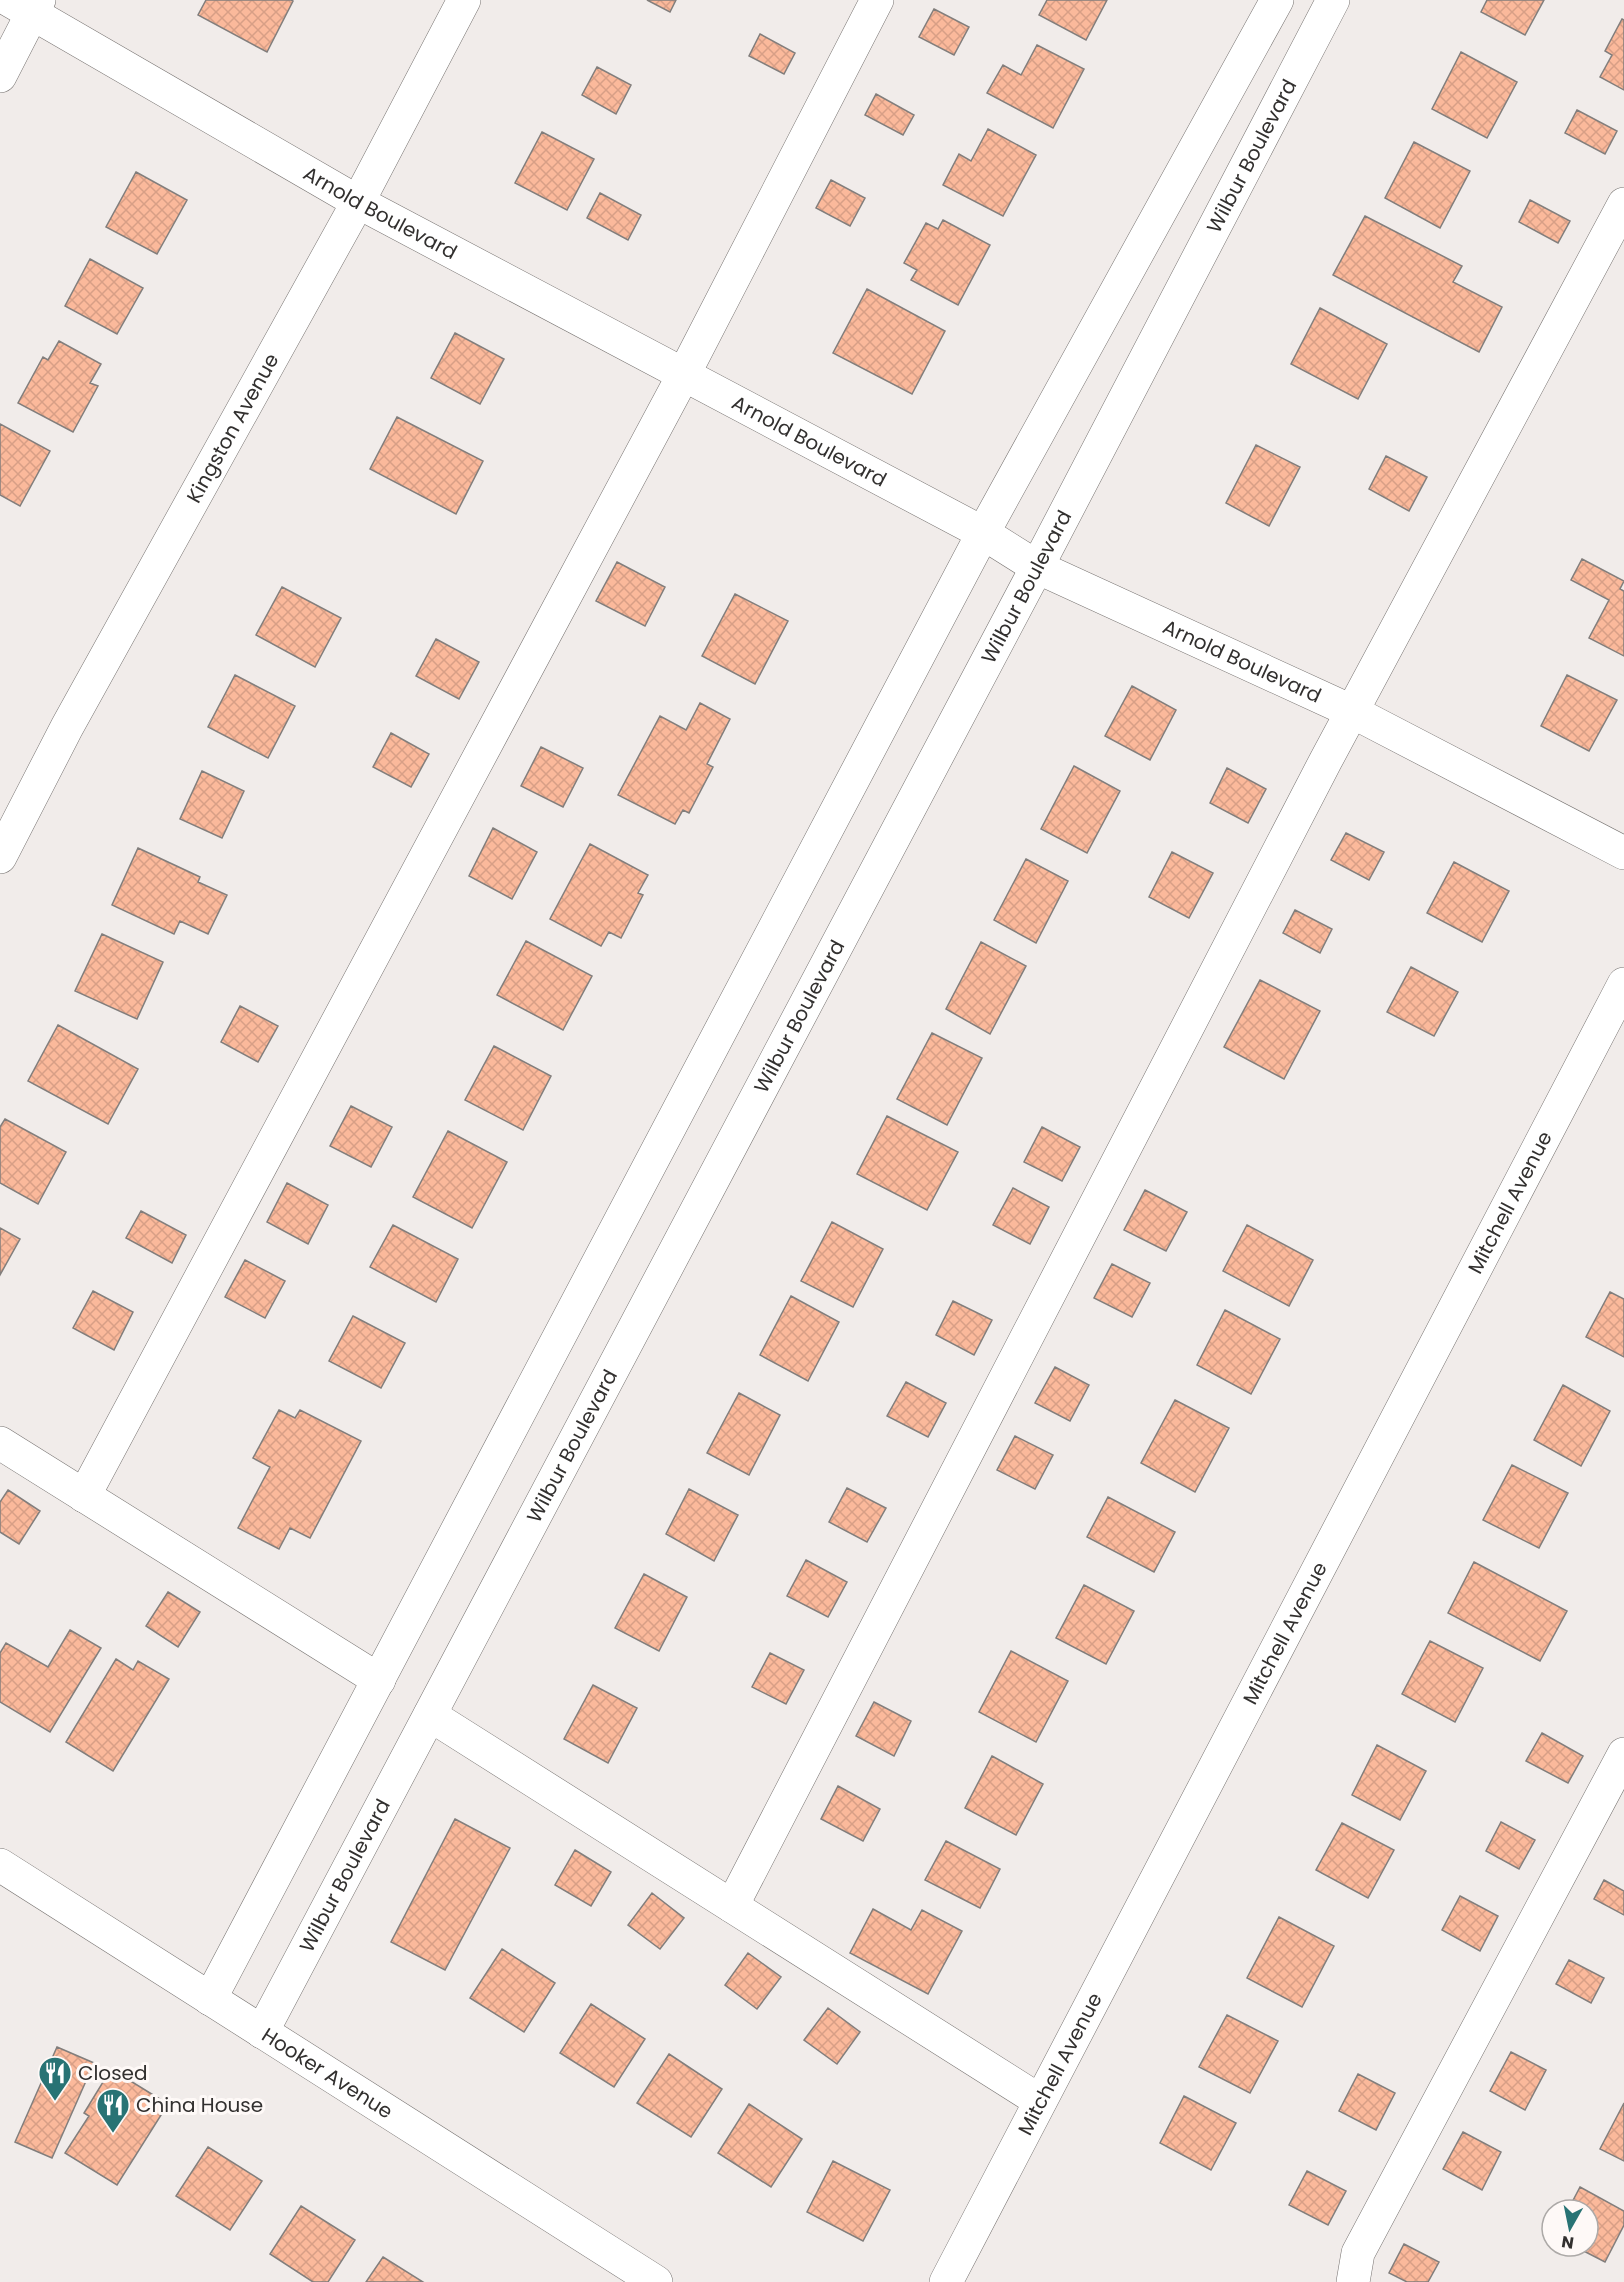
<svg xmlns="http://www.w3.org/2000/svg" width="1624" height="2282" viewBox="0 0 1624 2282" font-family="Poppins,sans-serif">
	<style>
		.building { fill: url(#building-cross-hatch); stroke: #827e7c; stroke-width: 1.5 }
		.lines { fill: none; stroke-linecap: round; stroke-linejoin: round }
		.minor-casing { stroke: #787472; stroke-width: 34 }
		.minor { stroke: #fff; stroke-width: 33 }
		.labels { text-anchor: middle; dominant-baseline: central; stroke-width: 6; stroke-linejoin: round; paint-order: stroke }
		.street-label { font-size: 20px; fill: #32302f; stroke: #fef9f7 }
		.poi-label { font-size: 20px; fill: #32302f; stroke: #fef9f7; text-anchor: start }
	</style>
	<defs>
		<pattern id="building-cross-hatch" width="8" height="8" patternUnits="userSpaceOnUse" patternTransform="scale(1.5)"><rect width="8" height="8" fill="#fbb99b"/><path d="M0 0l8 8M0 8l8-8" fill="none" stroke="#d89f86"/></pattern>
	</defs>
	<rect width="100%" height="100%" fill="#f1ecea"/>
	<!-- building -->
	<path class="building" d="M206,0H291L293,1L267,52L198,15Z
		M647,0H676L670,12Z
		M1047,0H1107L1086,40L1039,15Z
		M1487,0H1544L1525,35L1481,12Z
		M934,9L969,27L954,55L919,37Z
		M1622,19L1624,20V90L1600,77L1612,55L1605,51Z
		M760,34L795,53L784,74L749,56Z
		M1037,45L1084,69L1053,128L987,93L1003,65L1021,75Z
		M1461,52L1517,82L1487,138L1432,109Z
		M597,67L631,85L616,114L582,95Z
		M876,94L914,115L903,135L865,115Z
		M1577,110L1617,131L1605,154L1565,133Z
		M988,129L1036,155L1003,216L943,185L959,154L971,161Z
		M542,132L594,159L567,210L515,183Z
		M1414,142L1470,171L1440,228L1385,198Z
		M136,172L187,200L157,254L106,227Z
		M831,180L865,198L850,226L816,208Z
		M600,193L641,215L628,240L587,218Z
		M1530,200L1570,221L1558,243L1519,222Z
		M1365,216L1462,266L1453,282L1502,307L1479,352L1333,275Z
		M943,220L990,245L958,305L911,280L917,270L904,263L926,223L938,229Z
		M90,259L143,288L117,334L65,306Z
		M867,289L945,331L912,394L833,353Z
		M1320,308L1387,344L1358,399L1291,364Z
		M455,333L504,359L480,404L431,378Z
		M59,341L101,364L90,383L98,386L73,432L18,403L43,357L48,360Z
		M397,417L483,461L456,514L370,469Z
		M0,424L50,451L20,506L0,495Z
		M1256,445L1300,467L1269,526L1226,503Z
		M1386,456L1427,477L1409,511L1369,489Z
		M1582,559L1624,581L1620,589L1624,591V656L1589,638L1609,600L1571,580Z
		M617,562L665,587L645,626L596,601Z
		M282,587L341,618L315,667L256,635Z
		M735,594L788,621L755,684L702,656Z
		M436,639L479,662L459,699L416,676Z
		M235,675L295,706L268,758L208,727Z
		M1567,675L1617,700L1589,751L1541,726Z
		M1132,686L1176,710L1150,760L1105,736Z
		M700,703L730,719L707,764L713,767L689,813L683,810L675,824L618,795L660,716L686,730Z
		M391,733L429,754L411,787L373,767Z
		M541,747L583,768L563,807L521,786Z
		M1074,766L1120,791L1087,853L1041,829Z
		M1227,768L1266,789L1248,823L1210,803Z
		M202,771L244,791L222,838L180,819Z
		M493,828L537,852L512,899L469,876Z
		M1346,833L1384,852L1369,880L1331,860Z
		M590,844L648,875L638,893L643,895L621,938L609,932L601,946L550,919Z
		M138,848L200,877L198,882L227,895L208,934L180,921L174,934L112,905Z
		M1172,852L1213,873L1189,918L1149,897Z
		M1026,859L1068,881L1036,943L994,920Z
		M1454,862L1509,891L1482,942L1427,913Z
		M1295,910L1332,929L1320,953L1283,933Z
		M102,934L163,962L137,1019L75,991Z
		M526,941L592,976L563,1030L497,995Z
		M981,942L1026,966L990,1034L946,1009Z
		M1411,967L1458,992L1434,1036L1387,1012Z
		M1260,980L1320,1011L1284,1079L1224,1047Z
		M240,1006L278,1026L258,1062L221,1042Z
		M58,1025L138,1069L108,1124L28,1081Z
		M932,1033L982,1058L947,1125L897,1099Z
		M494,1046L551,1076L523,1130L465,1100Z
		M351,1106L392,1127L371,1167L330,1146Z
		M887,1116L958,1152L927,1210L857,1174Z
		M5,1119L66,1152L38,1204L0,1183V1127Z
		M1042,1127L1080,1147L1062,1181L1024,1162Z
		M448,1131L507,1162L472,1228L413,1197Z
		M287,1183L328,1205L308,1244L267,1222Z
		M1013,1188L1049,1207L1030,1244L993,1225Z
		M1145,1190L1187,1212L1166,1251L1124,1230Z
		M141,1211L186,1235L172,1263L126,1238Z
		M832,1222L883,1249L853,1307L801,1281Z
		M393,1225L458,1259L436,1302L370,1267Z
		M1247,1225L1313,1260L1289,1306L1223,1271Z
		M0,1228L20,1239L0,1275Z
		M245,1260L285,1281L265,1318L225,1297Z
		M1112,1264L1150,1283L1132,1317L1094,1298Z
		M93,1291L133,1312L114,1350L73,1328Z
		M1610,1292L1624,1299V1357L1586,1337Z
		M791,1296L839,1322L808,1381L760,1355Z
		M953,1301L992,1320L974,1355L936,1335Z
		M1225,1310L1280,1339L1251,1394L1197,1365Z
		M353,1316L405,1343L381,1388L329,1361Z
		M1055,1367L1089,1385L1070,1421L1035,1403Z
		M906,1382L946,1403L928,1437L887,1416Z
		M1563,1385L1610,1411L1581,1466L1534,1440Z
		M739,1393L780,1415L749,1475L707,1453Z
		M1175,1400L1229,1428L1195,1492L1141,1463Z
		M279,1410L295,1418L300,1410L361,1441L310,1538L290,1528L279,1549L238,1528L270,1467L253,1458Z
		M1015,1436L1053,1455L1035,1489L997,1470Z
		M1512,1465L1568,1493L1539,1548L1483,1520Z
		M847,1488L886,1508L867,1542L829,1522Z
		M689,1489L738,1515L714,1561L666,1534Z
		M8,1490L40,1511L19,1544L0,1532V1502Z
		M1108,1497L1175,1532L1154,1572L1087,1537Z
		M806,1560L847,1582L828,1617L787,1596Z
		M1474,1562L1567,1611L1540,1661L1448,1613Z
		M644,1574L687,1597L659,1651L615,1628Z
		M1084,1585L1134,1611L1106,1664L1056,1638Z
		M168,1592L200,1612L178,1647L146,1626Z
		M70,1630L101,1648L50,1732L0,1702V1653L6,1643L48,1667Z
		M1430,1641L1483,1668L1455,1722L1402,1694Z
		M1011,1651L1068,1681L1036,1742L979,1712Z
		M770,1653L804,1670L786,1704L752,1687Z
		M116,1659L133,1670L138,1661L169,1679L113,1771L66,1742Z
		M593,1685L637,1708L608,1763L564,1739Z
		M874,1702L911,1721L894,1756L856,1736Z
		M1542,1733L1583,1756L1568,1783L1526,1761Z
		M1377,1745L1426,1771L1400,1820L1352,1795Z
		M992,1756L1043,1784L1016,1835L965,1808Z
		M838,1786L880,1809L863,1841L821,1819Z
		M455,1819L510,1848L445,1970L391,1942Z
		M1501,1822L1535,1840L1519,1869L1486,1851Z
		M1342,1823L1394,1850L1368,1898L1316,1870Z
		M946,1841L1000,1869L980,1908L925,1880Z
		M575,1850L611,1872L591,1906L555,1885Z
		M1604,1880L1624,1891V1915L1594,1899Z
		M652,1893L684,1918L660,1949L628,1925Z
		M1460,1896L1498,1916L1480,1951L1442,1930Z
		M873,1909L911,1930L922,1910L962,1931L928,1994L850,1953Z
		M1279,1917L1334,1946L1302,2007L1247,1978Z
		M502,1949L555,1983L524,2032L470,1998Z
		M748,1953L781,1977L757,2009L725,1985Z
		M1569,1960L1604,1978L1591,2003L1556,1984Z
		M591,2004L645,2039L614,2087L560,2053Z
		M828,2008L860,2032L837,2064L804,2040Z
		M1227,2015L1278,2041L1250,2093L1199,2067Z
		M57,2047L94,2063L52,2158L15,2142Z
		M1511,2052L1546,2070L1525,2110L1490,2091Z
		M669,2054L722,2089L691,2137L637,2103Z
		M111,2069L168,2104L117,2185L65,2153L89,2116L84,2113Z
		M1358,2074L1395,2093L1376,2130L1339,2111Z
		M1184,2096L1236,2123L1211,2170L1160,2143Z
		M1624,2103V2161L1600,2149Z
		M749,2104L802,2139L771,2187L718,2153Z
		M1463,2132L1501,2152L1482,2190L1443,2169Z
		M208,2147L262,2181L230,2230L176,2196Z
		M833,2161L890,2190L863,2241L807,2212Z
		M1307,2171L1346,2191L1328,2225L1289,2205Z
		M1580,2187L1624,2211V2225L1605,2262L1574,2246H1588V2210H1568Z
		M301,2206L355,2240L328,2282H313L270,2254Z
		M1404,2244L1439,2262L1428,2282H1407L1389,2273Z
		M383,2257L423,2282H366Z"/>
	<g class="lines">
		<!-- minor casing -->
		<g class="minor-casing">
			<g id="minor">
				<path id="s1" d="M9,0L358,202L983,533L1037,567L1351,711L1624,853"/>
				<path d="M0,76L39,0"/>
				<path id="s2" d="M0,857L67,727L358,202L464,0"/>
				<path d="M0,1443L379,1680"/>
				<path d="M84,1496L684,374L877,0"/>
				<path d="M430,1715L1040,2101"/>
				<path id="s3" d="M0,1865L656,2282"/>
				<path d="M732,1906L1326,760L1624,204"/>
				<path d="M210,1999L983,533L1277,0"/>
				<path id="s4" d="M262,2032L1037,567L1333,0"/>
				<path id="s5" d="M946,2282L1624,984"/>
				<path d="M1353,2282L1358,2253L1624,1754"/>
			</g>
		</g>
		<!-- minor -->
		<use href="#minor" class="minor"/>
	</g>
	<!-- icons -->
	<defs>
		<g id="restaurant-pin" transform="scale(1.725)"><path d="M0 17L-7.5 6A9.5 9.5 0 1 1 7.5 6Z" fill="#287374" stroke="#fef9f7"/><path d="M-5-6h1v4h1v-4h1v4h1v-4h1v5L-1.5 .5V6h-2V.5L-5-1ZM5-6V6H3V1.5H1.5Q1.5-4 5-6Z" fill="#fff"/></g>
	</defs>
	<g fill-rule="evenodd">
		<use href="#restaurant-pin" x="55" y="2073"/>
		<use href="#restaurant-pin" x="113" y="2105"/>
	</g>
	<g class="labels">
		<!-- street labels -->
		<g class="street-label">
			<text stroke="none"><textPath href="#s4" startOffset="2121">Wilbur Boulevard</textPath></text>
			<text stroke="none"><textPath href="#s1" startOffset="428">Arnold Boulevard</textPath></text>
			<text stroke="none"><textPath href="#s2" startOffset="488">Kingston Avenue</textPath></text>
			<text stroke="none"><textPath href="#s1" startOffset="914">Arnold Boulevard</textPath></text>
			<text stroke="none"><textPath href="#s4" startOffset="1635">Wilbur Boulevard</textPath></text>
			<text stroke="none"><textPath href="#s1" startOffset="1400">Arnold Boulevard</textPath></text>
			<text stroke="none"><textPath href="#s4" startOffset="1149">Wilbur Boulevard</textPath></text>
			<text stroke="none"><textPath href="#s5" startOffset="1218">Mitchell Avenue</textPath></text>
			<text stroke="none"><textPath href="#s4" startOffset="663">Wilbur Boulevard</textPath></text>
			<text stroke="none"><textPath href="#s5" startOffset="732">Mitchell Avenue</textPath></text>
			<text stroke="none"><textPath href="#s4" startOffset="177">Wilbur Boulevard</textPath></text>
			<text stroke="none"><textPath href="#s5" startOffset="246">Mitchell Avenue</textPath></text>
			<text stroke="none"><textPath href="#s3" startOffset="388">Hooker Avenue</textPath></text>
		</g>
		<!-- poi labels -->
		<g class="poi-label">
			<text x="78" y="2073">Closed</text>
			<text x="136" y="2105">China House</text>
		</g>
	</g>
	<!-- north arrow -->
	<g transform="translate(1570 2228) rotate(189)"><circle r="28" fill="#fef9f7" stroke="#aca9a7" stroke-width="1.5"/>
	<path d="M0-4.5L10 22L0 15L-10 22Z" fill="#287374"/>
	<text y="-9" font-size="16" font-weight="bold" text-anchor="middle" fill="#32302f">N</text>
	</g>
</svg>
